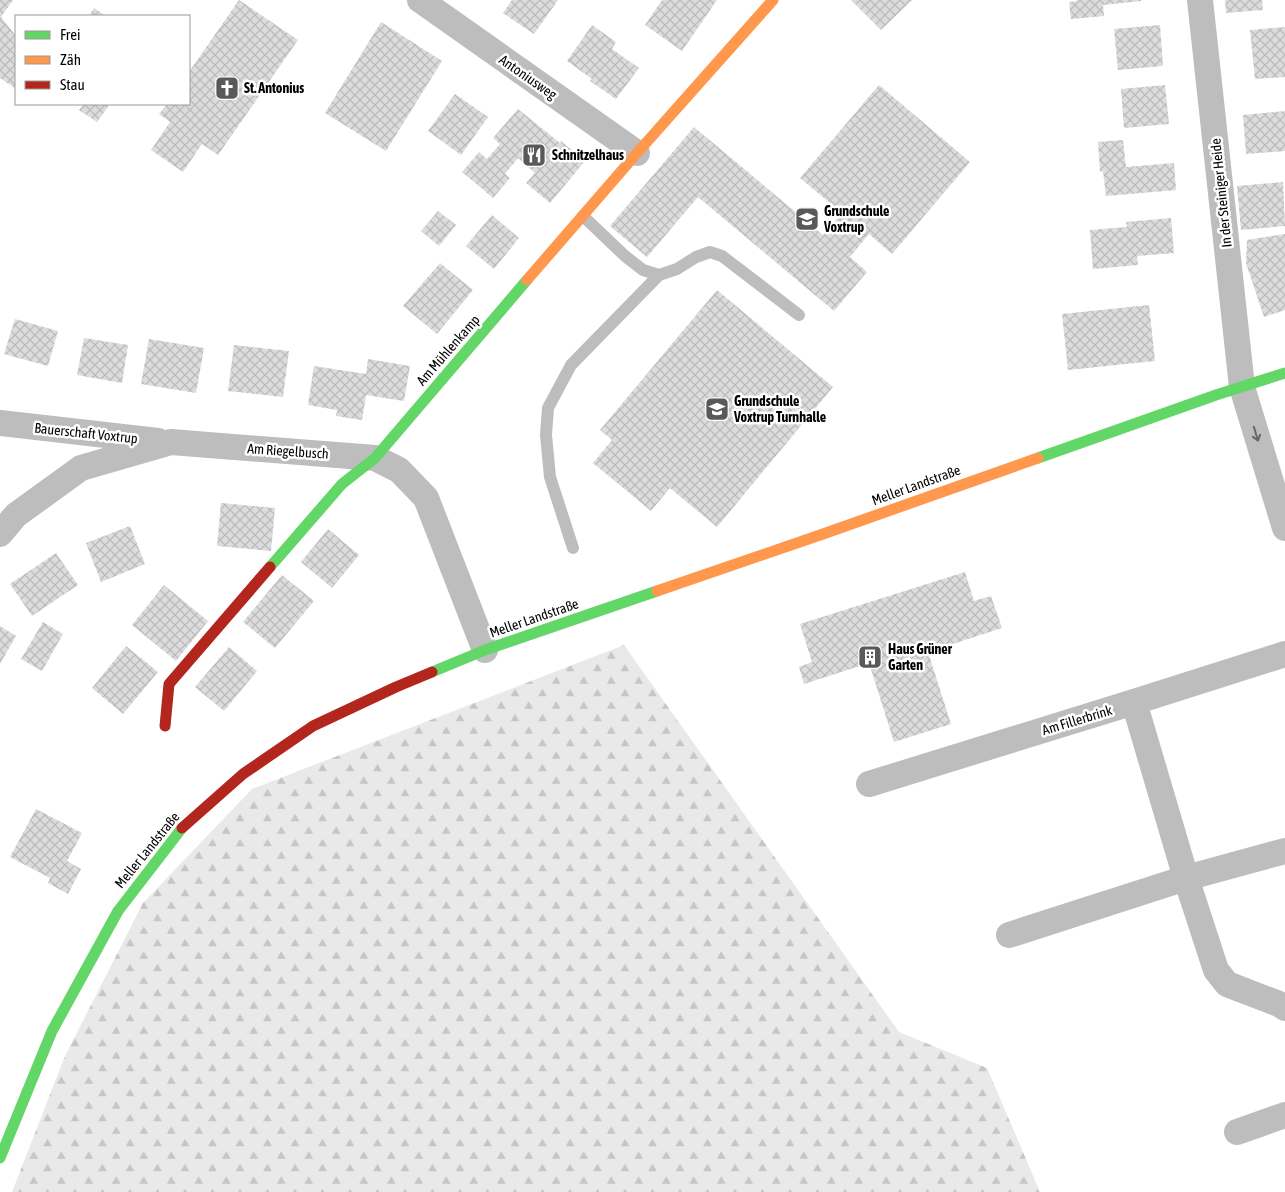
<svg xmlns="http://www.w3.org/2000/svg" width="1285" height="1192" viewBox="0 0 1285 1192" font-family="'Asap Condensed',sans-serif">
	<style>
		.forest { fill: url(#forest-firs) }
		.building { fill: url(#building-cross-hatch) }
		.lines { fill: none; stroke-linecap: round; stroke-linejoin: round }
		.lane { stroke: #bdbdbd; stroke-width: 12 }
		.street { stroke: #bdbdbd; stroke-width: 26 }
		.fast { stroke: #63d668; stroke-width: 11 }
		.slow { stroke: #ff974d; stroke-width: 11 }
		.jam { stroke: #b3261e; stroke-width: 11 }
		.oneway { stroke: #686868 }
		.labels { text-anchor: middle; dominant-baseline: central; stroke-width: 5; stroke-linejoin: round; paint-order: stroke }
		.street-label { font-size: 14px; fill: #000; stroke: #fff }
		.poi-label { font-size: 14px; font-weight: bold; fill: #000; stroke: #fff; text-anchor: start }
	</style>
	<defs>
		<pattern id="forest-firs" width="22" height="20" patternUnits="userSpaceOnUse" patternTransform="scale(1.25)"><rect width="22" height="20" fill="#e9e9e9"/><path d="M5 1l3.5 6h-7zM16 11l3.5 6h-7z" fill="#c6c6c6"/></pattern>
		<pattern id="building-cross-hatch" width="8" height="8" patternUnits="userSpaceOnUse" patternTransform="scale(1.25)"><rect width="8" height="8" fill="#dcdcdc"/><path d="M0 0l8 8M0 8l8-8" fill="none" stroke="#bbb"/></pattern>
	</defs>
	<rect width="100%" height="100%" fill="#fff"/>
	<!-- forest -->
	<path class="forest" d="M624,645L899,1032L987,1068L1040,1192H12L65,1056L143,903L252,789Z"/>
	<!-- building -->
	<path class="building" d="M0,0H13L1,17L16,36V89L0,78Z
		M239,0L298,40L218,155L202,144L183,172L151,150L170,122L159,114L167,104H189V72Z
		M512,0H558L534,34L503,13Z
		M662,0H717L682,51L645,25Z
		M851,0H912L881,30Z
		M1077,0H1141V1L1103,5L1104,16L1071,19L1069,2L1078,1Z
		M1225,0H1262L1263,10L1226,13Z
		M94,8L106,16H89Z
		M381,22L442,61L386,151L325,113Z
		M592,25L616,42L612,49L639,68L616,99L590,81L592,79L567,61Z
		M1160,25L1163,66L1118,70L1114,29Z
		M1285,27V77L1255,79L1250,30Z
		M879,85L970,162L892,254L869,234L850,257L867,272L834,311L698,197L647,257L610,226L694,127L823,235L842,213L800,178Z
		M1165,85L1169,124L1124,128L1121,89Z
		M455,94L488,117L461,155L428,131Z
		M84,104H110L97,122L79,110Z
		M518,109L560,143L561,141L585,161L550,203L526,183L535,173L518,158L505,174L510,178L493,198L462,172L479,152L487,159L500,144L493,138Z
		M1285,111V151L1246,154L1243,115Z
		M1123,140L1126,167L1174,163L1176,190L1106,196L1103,171L1100,172L1098,142Z
		M1283,182L1285,226L1241,230L1237,186Z
		M438,211L456,225L439,246L421,231Z
		M492,215L519,238L494,269L466,246Z
		M1171,218L1174,253L1137,256L1138,265L1093,269L1090,230L1127,227L1126,222Z
		M1285,234V310L1264,317L1246,263L1247,240Z
		M440,263L473,290L437,334L403,306Z
		M717,290L833,387L717,527L670,488L651,511L593,463L612,440L600,430Z
		M1149,305L1155,361L1068,370L1062,314Z
		M15,319L58,331L48,366L4,354Z
		M84,338L128,345L122,383L77,375Z
		M149,339L204,348L196,393L141,384Z
		M234,345L289,351L283,397L228,391Z
		M368,359L410,366L404,401L366,395L362,420L336,416L337,410L308,405L314,366L366,374Z
		M221,503L275,508L271,551L217,546Z
		M130,526L145,564L101,582L86,543Z
		M328,529L359,555L332,588L301,562Z
		M56,553L78,585L32,616L10,584Z
		M965,572L974,601L991,596L1002,628L928,652L951,724L894,742L869,663L804,684L799,667L812,662L800,624Z
		M282,575L314,601L275,648L243,622Z
		M164,585L208,621L176,661L132,625Z
		M43,622L63,634L42,671L21,659Z
		M0,626L16,636L0,664Z
		M126,646L158,672L123,714L92,688Z
		M229,647L257,671L224,711L195,687Z
		M36,809L82,833L67,861L81,869L68,894L48,883L50,878L10,857Z"/>
	<g class="lines">
		<!-- lane -->
		<path class="lane" d="M583,216L625,256L643,270L659,275L677,269L696,257L710,252L722,256L799,315
			M573,548L550,477L546,435L548,408L571,365L659,275"/>
		<!-- street -->
		<path class="street" d="M420,0L637,153
			M1200,0L1242,387L1285,528
			M0,423L158,441
			M0,534L16,515L81,468L171,442L375,458L399,470L426,498L485,650
			M1134,702L1186,878L1216,970L1227,984L1279,1004L1285,1008
			M869,784L1134,702L1285,654
			M1009,935L1186,878L1285,851
			M1237,1132L1285,1115"/>
		<!-- fast -->
		<path class="fast" d="M1038,458L1216,395L1285,373
			M270,567L342,484L375,458L527,280
			M432,672L485,650L657,591
			M0,1158L52,1031L118,911L182,828"/>
		<!-- slow -->
		<path class="slow" d="M527,280L637,153L773,0
			M657,591L823,534L1038,458"/>
		<!-- jam -->
		<path class="jam" d="M165,726L169,684L270,567
			M182,828L243,774L313,726L396,687L432,672"/>
	</g>
	<!-- one-way arrows -->
	<defs><path id="oneway-shaft" d="M-6 0H5M1.5-3L5.5 0L1.5 3" fill="none" stroke-width="1.6" stroke-linecap="round" stroke-linejoin="round" transform="scale(1.25)"/></defs>
	<use class="oneway" href="#oneway-shaft" transform="translate(1256 434) rotate(73)"/>
	<!-- icons -->
	<defs>
		<g id="church-square" transform="scale(1.25)"><rect x="-9" y="-9" width="18" height="18" rx="4" fill="#595959" stroke="#fff"/><path d="M-1.2-6h2.4v3.5h3.3v2.4h-3.3V6h-2.4V-.1h-3.3v-2.4h3.3Z" fill="#fff"/></g>
		<g id="restaurant-square" transform="scale(1.25)"><rect x="-9" y="-9" width="18" height="18" rx="4" fill="#595959" stroke="#fff"/><path d="M-5-6h1v4h1v-4h1v4h1v-4h1v5L-1.5 .5V6h-2V.5L-5-1ZM5-6V6H3V1.5H1.5Q1.5-4 5-6Z" fill="#fff"/></g>
		<g id="school-square" transform="scale(1.25)"><rect x="-9" y="-9" width="18" height="18" rx="4" fill="#595959" stroke="#fff"/><path d="M0-5L7-2L0 1L-7-2ZM-4 1L0 2.5L4 1V4Q0 6-4 4Z" fill="#fff"/></g>
		<g id="building-square" transform="scale(1.25)"><rect x="-9" y="-9" width="18" height="18" rx="4" fill="#595959" stroke="#fff"/><path d="M-4-6H4V6H1V3H-1V6H-4ZM-2.5-4.3h1.7v1.8h-1.7ZM.8-4.3h1.7v1.8H.8ZM-2.5-1h1.7V.8h-1.7ZM.8-1h1.7V.8H.8Z" fill="#fff"/></g>
	</defs>
	<g fill-rule="evenodd">
		<use href="#church-square" x="227" y="88"/>
		<use href="#restaurant-square" x="534" y="155"/>
		<use href="#school-square" x="807" y="219"/>
		<use href="#school-square" x="717" y="409"/>
		<use href="#building-square" x="870" y="657"/>
	</g>
	<g class="labels">
		<!-- street labels -->
		<g class="street-label">
			<text transform="translate(528 77) rotate(35)">Antoniusweg</text>
			<text transform="translate(1221 193) rotate(-96)">In der Steiniger Heide</text>
			<text transform="translate(448 350) rotate(-49)">Am Mühlenkamp</text>
			<text transform="translate(86 433) rotate(6)">Bauerschaft Voxtrup</text>
			<text transform="translate(288 451) rotate(4)">Am Riegelbusch</text>
			<text transform="translate(916 485) rotate(-20)">Meller Landstraße</text>
			<text transform="translate(534 618) rotate(-19)">Meller Landstraße</text>
			<text transform="translate(1077 720) rotate(-17)">Am Fillerbrink</text>
			<text transform="translate(147 850) rotate(-51)">Meller Landstraße</text>
		</g>
		<!-- poi labels -->
		<g class="poi-label">
			<text x="244" y="88">St. Antonius</text>
			<text x="552" y="155">Schnitzelhaus</text>
			<text x="824" y="211">Grundschule<tspan x="824" dy="16">Voxtrup</tspan></text>
			<text x="734" y="401">Grundschule<tspan x="734" dy="16">Voxtrup Turnhalle</tspan></text>
			<text x="888" y="649">Haus Grüner<tspan x="888" dy="16">Garten</tspan></text>
		</g>
	</g>
	<!-- legend -->
	<rect x="15" y="15" width="175" height="90" fill="#ffffff" stroke="#999999"/>
	<rect x="25" y="31" width="25" height="8" fill="#63d668" stroke="#999999"/>
	<text x="60" y="40" font-size="15" fill="#000000">Frei</text>
	<rect x="25" y="56" width="25" height="8" fill="#ff974d" stroke="#999999"/>
	<text x="60" y="65" font-size="15" fill="#000000">Zäh</text>
	<rect x="25" y="81" width="25" height="8" fill="#b3261e" stroke="#999999"/>
	<text x="60" y="90" font-size="15" fill="#000000">Stau</text>
</svg>
